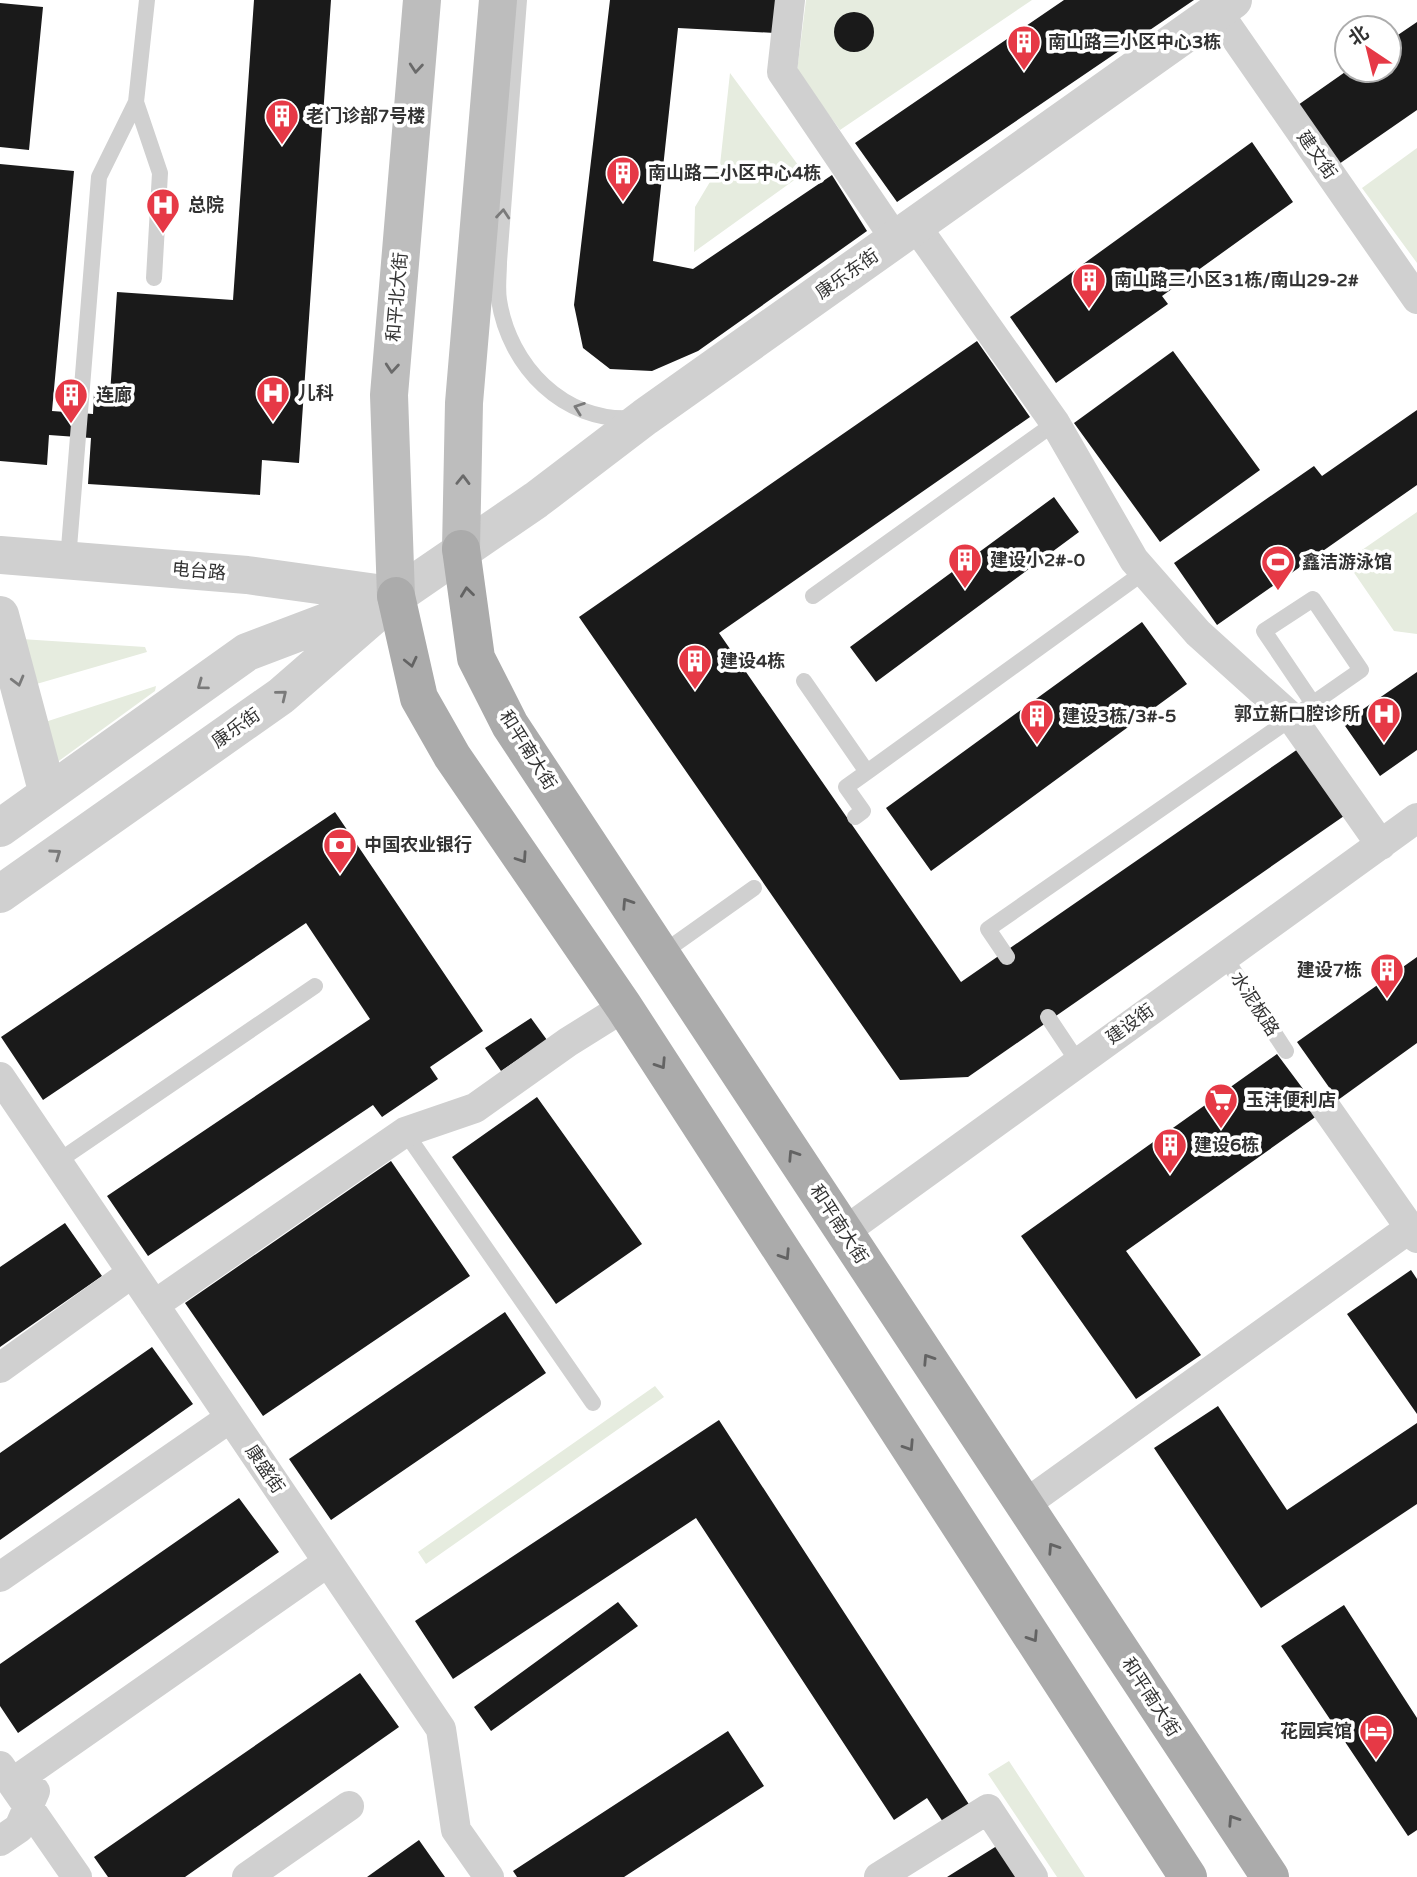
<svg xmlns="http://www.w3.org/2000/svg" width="1417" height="1877" viewBox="0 0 1417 1877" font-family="'Varela Round','Noto Sans SC',sans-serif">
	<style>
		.green { fill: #e6ecdf }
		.building { fill: #1a1a1a }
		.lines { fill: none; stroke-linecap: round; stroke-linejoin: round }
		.service { stroke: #d0d0d0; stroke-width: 16 }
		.minor { stroke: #d0d0d0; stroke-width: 30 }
		.tertiary { stroke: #d0d0d0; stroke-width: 38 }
		.secondary { stroke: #bdbdbd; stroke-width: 38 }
		.primary { stroke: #ababab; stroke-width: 38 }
		.oneway { stroke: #6a6a6a }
		.oneway2 { stroke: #7a7a7a }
		.oneway3 { stroke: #636363 }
		.labels { text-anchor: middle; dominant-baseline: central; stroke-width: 7; stroke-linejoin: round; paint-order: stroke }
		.poi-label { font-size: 18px; font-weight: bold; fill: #333; stroke: #fff; text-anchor: start }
		.street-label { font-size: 18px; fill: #333; stroke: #fff }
	</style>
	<rect width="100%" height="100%" fill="#fff"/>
	<!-- green -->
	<path class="green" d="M806,0H1032L840,130L797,71Z
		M730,73L804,173L694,252L695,207L720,165Z
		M1417,148V263L1362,188Z
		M1417,512V634L1394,631L1346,561Z
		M21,639L145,647L147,652L33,685Z
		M156,686L155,691L56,763L42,723Z
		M655,1386L664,1397L426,1564L418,1552Z
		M1009,1761L1085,1877H1057L988,1774Z"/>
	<!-- building -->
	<path class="building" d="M254,0H331L299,463L262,460L260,495L88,484L91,438L49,435L47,465L0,461V164L74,171L52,411L93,414L94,392L110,394L117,292L233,300Z
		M610,0H778L775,33L678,28L653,261L693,269L832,175L867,231L698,351L652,371L610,369L583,348L574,305Z
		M1064,0H1194L897,202L855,143Z
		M0,3L43,7L29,150L0,147Z
		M834 32a20 20 0 1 1 40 0a20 20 0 1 1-40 0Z
		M1417,22V110L1339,164L1298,105L1348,70H1389V41Z
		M1252,142L1293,202L1162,296L1168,304L1056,383L1010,317Z
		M977,341L1030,417L719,633L961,982L1298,749L1344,816L968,1077L900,1080L579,617Z
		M1173,351L1260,470L1160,542L1074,423Z
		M1417,410V485L1217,625L1174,563L1314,466L1322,476Z
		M1054,497L1079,532L876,682L850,647Z
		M1142,622L1187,684L931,871L886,808Z
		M1417,672V750L1380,776L1343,723Z
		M335,812L483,1031L430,1067L438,1079L382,1117L373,1105L148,1256L107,1196L370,1019L306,923L43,1100L1,1037Z
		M1417,957V1043L1338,1100L1297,1042Z
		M531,1018L547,1040L501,1071L485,1048Z
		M1277,1054L1321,1113L1126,1251L1201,1355L1136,1399L1021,1236Z
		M537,1097L642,1244L556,1304L452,1157Z
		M391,1161L470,1276L263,1416L185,1303Z
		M65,1223L102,1276L0,1347V1267Z
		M1411,1270L1417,1279V1414L1347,1314Z
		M505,1312L546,1373L331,1520L289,1459Z
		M152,1347L193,1404L0,1540V1453Z
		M1218,1406L1287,1510L1417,1423V1504L1261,1608L1154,1448Z
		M719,1420L972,1809L945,1825L927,1798L894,1820L696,1518L453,1679L415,1621Z
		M239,1498L279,1552L18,1733L0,1706V1664Z
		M618,1602L638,1626L491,1731L474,1707Z
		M1344,1605L1417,1718V1830L1408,1836L1281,1646Z
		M360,1673L399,1727L185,1877H108L94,1857Z
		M728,1731L764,1786L624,1877H517L513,1871Z
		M419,1840L445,1877H367Z
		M1000,1844L1020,1877H947Z"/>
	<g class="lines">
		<!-- service -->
		<path class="service" d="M147,0L136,102L160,173L154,278
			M519,0L499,262C499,274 497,288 499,300C509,366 564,423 633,418
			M68,560L99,177L136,102
			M813,596L1055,423
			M804,681L867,772L1144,572
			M855,817L863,811L846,787L867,772
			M661,954L754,888
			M1224,956L1286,1051
			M1007,957L988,929L1361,670L1313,599L1264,631L1312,702
			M1048,1017L1078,1062
			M405,1132L593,1403
			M57,1162L315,986"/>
		<!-- minor -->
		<path class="minor" d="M790,0L782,72L896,240
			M1217,11L1417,299
			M915,225L1055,423L1134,560L1198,633L1291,717L1381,845
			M0,1077L441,1729L456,1830L489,1877
			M1324,1105L1417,1238
			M844,1232L1417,818
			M154,1305L405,1132L475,1108L568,1042L624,1007
			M0,1368L132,1273
			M1024,1505L1410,1228
			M0,1577L230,1418
			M0,1766L77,1877
			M12,1783L328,1562
			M0,1841L19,1828L35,1791
			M247,1877L349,1806
			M879,1877L988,1809L1033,1877"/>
		<!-- tertiary -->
		<path class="tertiary" d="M0,555L247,575L391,595
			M0,615L48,794
			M0,828L247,652L371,605
			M0,894L281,696L396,596L536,500L645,417L1233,0"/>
		<!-- secondary -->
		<path class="secondary" d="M461,549L464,403L498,0
			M396,596L389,395L422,0"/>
		<!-- primary -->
		<path class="primary" d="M461,549L476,658L510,725L1270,1877
			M396,596L419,698L452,756L624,1007L1188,1877"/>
	</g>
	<!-- one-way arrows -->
	<defs><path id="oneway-chevron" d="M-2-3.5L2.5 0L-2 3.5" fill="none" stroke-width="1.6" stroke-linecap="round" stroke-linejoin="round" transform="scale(1.75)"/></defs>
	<g class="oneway">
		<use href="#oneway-chevron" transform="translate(416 68) rotate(95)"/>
		<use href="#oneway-chevron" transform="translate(392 368) rotate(95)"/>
		<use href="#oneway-chevron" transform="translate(463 480) rotate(-89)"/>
	</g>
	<g class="oneway2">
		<use href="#oneway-chevron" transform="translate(503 214) rotate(-85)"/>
		<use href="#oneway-chevron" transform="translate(579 408) rotate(-160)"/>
		<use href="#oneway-chevron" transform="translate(18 681) rotate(75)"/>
		<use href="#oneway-chevron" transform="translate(202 685) rotate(144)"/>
		<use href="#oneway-chevron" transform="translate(282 695) rotate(-39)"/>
		<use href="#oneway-chevron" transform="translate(56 854) rotate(-35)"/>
	</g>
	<g class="oneway3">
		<use href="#oneway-chevron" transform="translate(467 592) rotate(-97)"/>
		<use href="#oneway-chevron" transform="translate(411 662) rotate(77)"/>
		<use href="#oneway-chevron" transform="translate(522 858) rotate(56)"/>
		<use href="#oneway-chevron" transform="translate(627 903) rotate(-123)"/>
		<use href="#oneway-chevron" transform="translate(661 1064) rotate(57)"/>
		<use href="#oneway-chevron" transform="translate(793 1155) rotate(-123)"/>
		<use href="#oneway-chevron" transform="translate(785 1255) rotate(57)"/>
		<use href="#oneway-chevron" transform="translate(928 1359) rotate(-123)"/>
		<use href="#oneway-chevron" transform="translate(909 1446) rotate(57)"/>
		<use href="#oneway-chevron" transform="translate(1053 1548) rotate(-123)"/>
		<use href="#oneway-chevron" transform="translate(1033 1637) rotate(57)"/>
		<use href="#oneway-chevron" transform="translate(1233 1820) rotate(-123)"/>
	</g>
	<!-- icons -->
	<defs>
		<g id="building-pin" transform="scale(1.75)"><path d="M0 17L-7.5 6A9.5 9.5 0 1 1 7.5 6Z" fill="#e63946" stroke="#fff"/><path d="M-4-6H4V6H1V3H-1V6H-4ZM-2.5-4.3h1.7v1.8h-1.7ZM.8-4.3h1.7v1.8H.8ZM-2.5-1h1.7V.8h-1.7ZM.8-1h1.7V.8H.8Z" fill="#fff"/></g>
		<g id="hospital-pin" transform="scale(1.75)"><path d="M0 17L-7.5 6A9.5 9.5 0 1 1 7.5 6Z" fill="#e63946" stroke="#fff"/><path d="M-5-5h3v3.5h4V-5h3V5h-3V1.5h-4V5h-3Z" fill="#fff"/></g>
		<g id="stadium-pin" transform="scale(1.75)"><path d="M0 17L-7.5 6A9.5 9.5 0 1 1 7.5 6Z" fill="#e63946" stroke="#fff"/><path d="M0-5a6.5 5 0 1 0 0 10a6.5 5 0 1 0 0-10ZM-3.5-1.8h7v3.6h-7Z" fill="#fff"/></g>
		<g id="bank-pin" transform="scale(1.75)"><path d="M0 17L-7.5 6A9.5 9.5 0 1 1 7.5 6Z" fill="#e63946" stroke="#fff"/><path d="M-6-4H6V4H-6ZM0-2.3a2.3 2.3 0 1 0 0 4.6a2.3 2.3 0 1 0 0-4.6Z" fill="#fff"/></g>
		<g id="supermarket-pin" transform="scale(1.75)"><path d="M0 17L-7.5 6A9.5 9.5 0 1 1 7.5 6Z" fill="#e63946" stroke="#fff"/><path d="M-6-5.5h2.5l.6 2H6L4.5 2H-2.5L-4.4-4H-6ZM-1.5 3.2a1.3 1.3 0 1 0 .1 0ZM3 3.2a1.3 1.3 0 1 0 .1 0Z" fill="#fff"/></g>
		<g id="hotel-pin" transform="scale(1.75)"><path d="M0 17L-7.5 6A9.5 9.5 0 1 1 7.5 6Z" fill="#e63946" stroke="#fff"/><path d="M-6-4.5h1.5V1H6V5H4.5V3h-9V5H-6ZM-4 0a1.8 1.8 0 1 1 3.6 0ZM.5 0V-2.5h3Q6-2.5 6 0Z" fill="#fff"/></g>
	</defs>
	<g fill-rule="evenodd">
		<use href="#building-pin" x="1024" y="42"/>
		<use href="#building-pin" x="282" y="116"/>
		<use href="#building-pin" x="623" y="173"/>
		<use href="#hospital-pin" x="163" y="205"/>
		<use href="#building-pin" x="1089" y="280"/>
		<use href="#hospital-pin" x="273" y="393"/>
		<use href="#building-pin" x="71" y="395"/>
		<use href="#building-pin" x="965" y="560"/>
		<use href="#stadium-pin" x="1278" y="562"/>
		<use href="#building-pin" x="695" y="661"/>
		<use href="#hospital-pin" x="1384" y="714"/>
		<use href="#building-pin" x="1037" y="716"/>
		<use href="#bank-pin" x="340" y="845"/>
		<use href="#building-pin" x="1387" y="970"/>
		<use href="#supermarket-pin" x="1221" y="1100"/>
		<use href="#building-pin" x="1170" y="1145"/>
		<use href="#hotel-pin" x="1376" y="1731"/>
	</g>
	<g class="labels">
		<!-- poi labels -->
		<g class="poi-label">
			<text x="1048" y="42">南山路二小区中心3栋</text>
			<text x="306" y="116">老门诊部7号楼</text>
			<text x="648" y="173">南山路二小区中心4栋</text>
			<text x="188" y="205">总院</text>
			<text x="1114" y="280">南山路二小区31栋/南山29-2#</text>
			<text x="298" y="393">儿科</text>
			<text x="96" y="395">连廊</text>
			<text x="990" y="560">建设小2#-0</text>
			<text x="1302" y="562">鑫洁游泳馆</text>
			<text x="720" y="661">建设4栋</text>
			<text x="1360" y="714" text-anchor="end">郭立新口腔诊所</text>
			<text x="1062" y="716">建设3栋/3#-5</text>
			<text x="364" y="845">中国农业银行</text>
			<text x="1362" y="970" text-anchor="end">建设7栋</text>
			<text x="1246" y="1100">玉沣便利店</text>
			<text x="1194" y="1145">建设6栋</text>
			<text x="1352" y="1731" text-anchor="end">花园宾馆</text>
		</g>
		<!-- street labels -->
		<g class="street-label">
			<text transform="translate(1317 155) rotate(55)">建文街</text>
			<text transform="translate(847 274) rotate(-35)">康乐东街</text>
			<text transform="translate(397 297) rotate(-85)">和平北大街</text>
			<text transform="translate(199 571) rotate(5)">电台路</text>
			<text transform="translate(236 728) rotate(-35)">康乐街</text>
			<text transform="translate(528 750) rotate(58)">和平南大街</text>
			<text transform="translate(1255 1004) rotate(57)">水泥板路</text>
			<text transform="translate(1130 1024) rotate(-36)">建设街</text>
			<text transform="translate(839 1224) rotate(57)">和平南大街</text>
			<text transform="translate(265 1469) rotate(56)">康盛街</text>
			<text transform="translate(1151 1697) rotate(57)">和平南大街</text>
		</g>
	</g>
	<!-- north arrow -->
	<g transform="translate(1368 49) rotate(325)"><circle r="33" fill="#ffffff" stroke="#adadad" stroke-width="2"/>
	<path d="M0-5L12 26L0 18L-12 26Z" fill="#e63946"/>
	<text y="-10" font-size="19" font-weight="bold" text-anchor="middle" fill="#333333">北</text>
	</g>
</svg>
